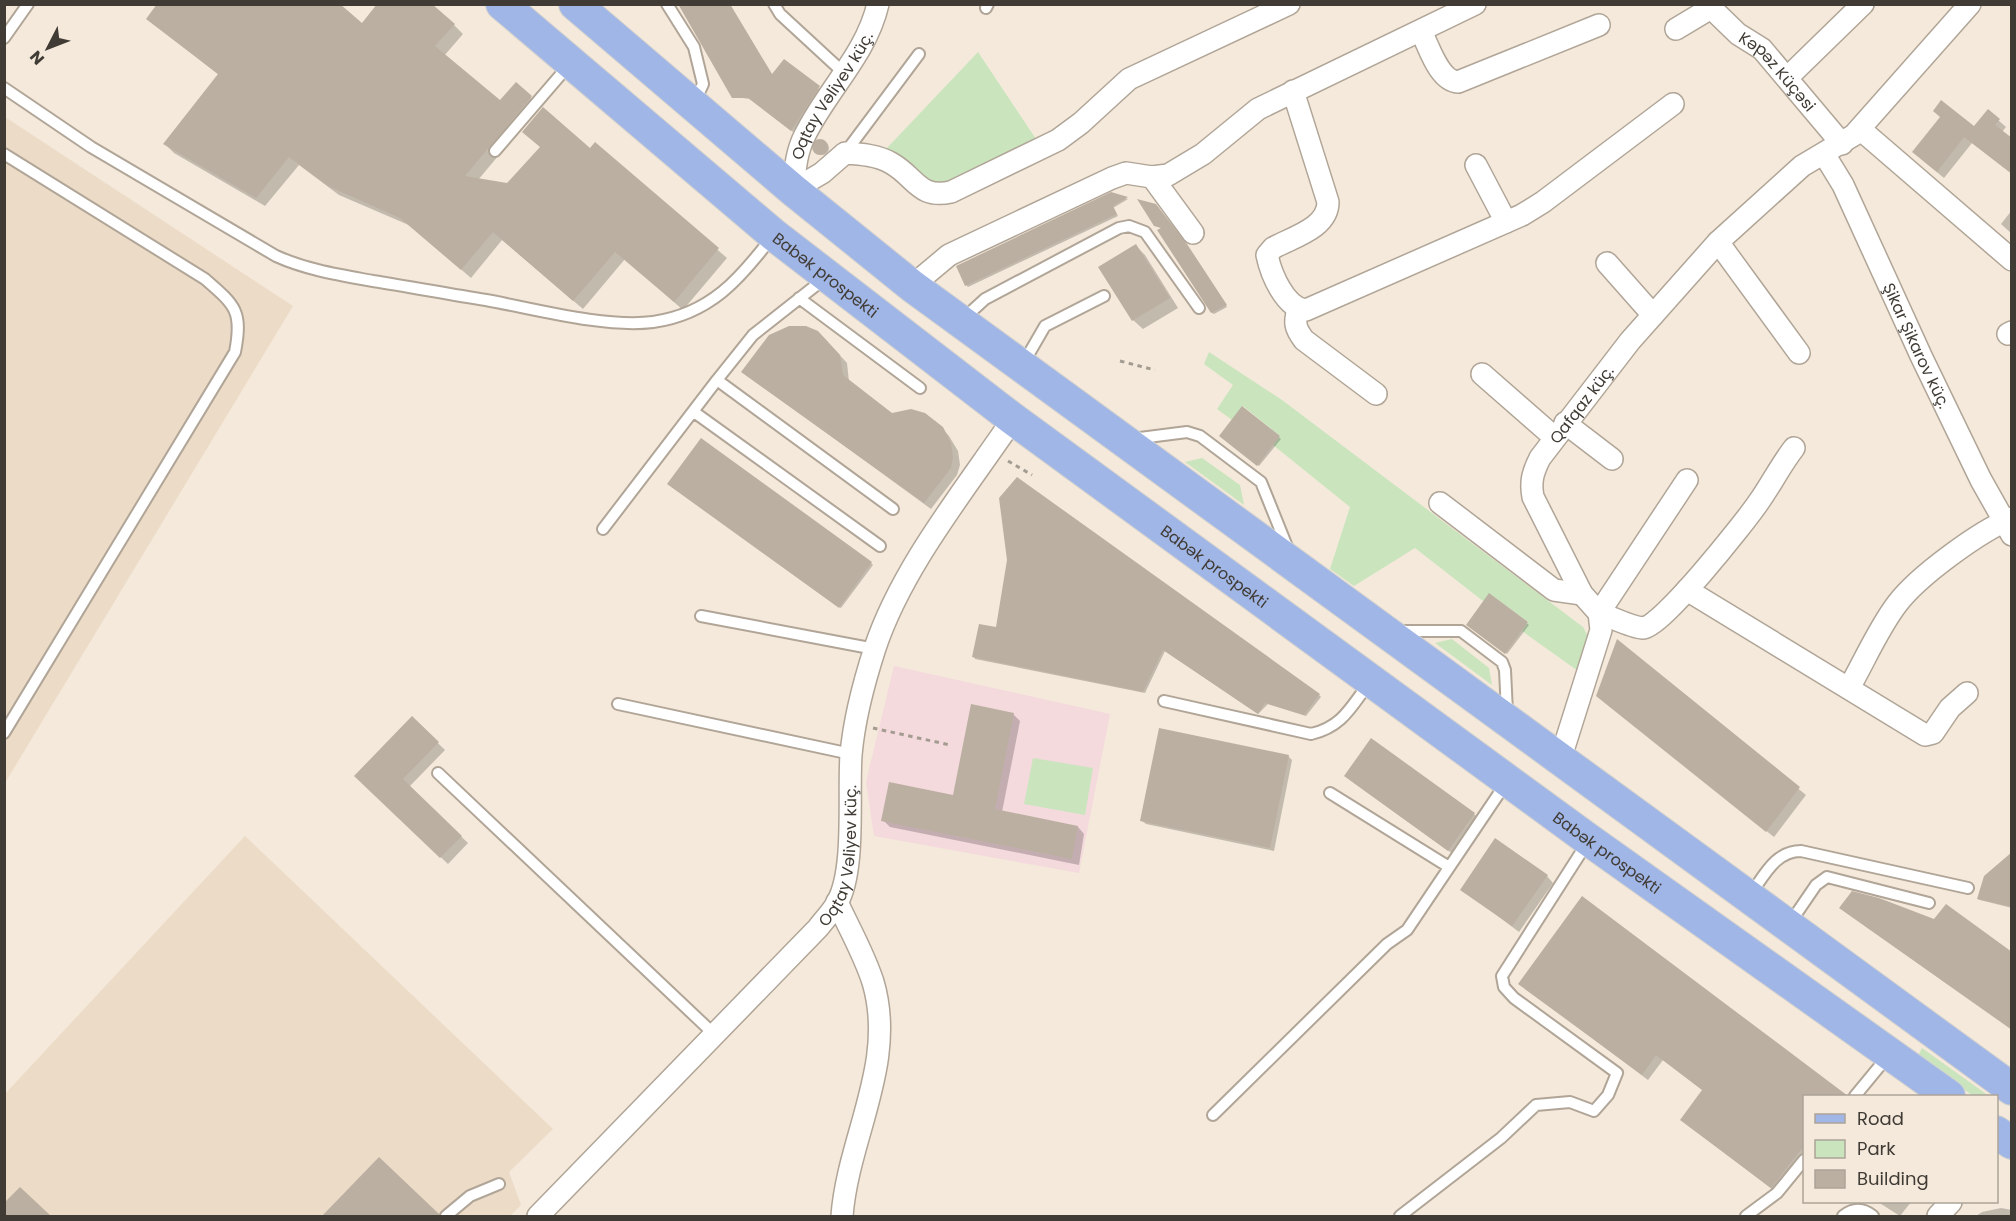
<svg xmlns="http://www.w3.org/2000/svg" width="2016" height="1221" viewBox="0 0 2016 1221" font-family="Poppins,sans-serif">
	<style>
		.built { fill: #ecdbc7 }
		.education { fill: #f4d9dd }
		.green { fill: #cae5be }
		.shadow { fill: #0003 }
		.building { fill: #bbafa1 }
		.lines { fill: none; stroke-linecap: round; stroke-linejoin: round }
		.lane-casing { stroke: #b0a597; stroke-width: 14 }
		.street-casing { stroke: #b0a597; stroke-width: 24 }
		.primary-casing { stroke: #d1d0cf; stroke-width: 34 }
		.path { stroke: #a49c91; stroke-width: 3; stroke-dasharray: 4.5 4.5; stroke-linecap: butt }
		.lane { stroke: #fff; stroke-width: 10 }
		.street { stroke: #fff; stroke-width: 21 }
		.primary { stroke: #a0b6e6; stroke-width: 32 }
		.labels { text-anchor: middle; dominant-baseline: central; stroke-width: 6; stroke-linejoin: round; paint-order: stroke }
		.street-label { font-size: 16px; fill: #403b35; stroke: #f4e9da }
	</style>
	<rect width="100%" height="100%" fill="#f4e9da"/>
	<!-- built -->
	<path class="built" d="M5,117L293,306L5,783Z
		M245,836L553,1129L509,1172L521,1205L510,1216H5L4,1095Z"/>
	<!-- education -->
	<path class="education" d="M894,666L1110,714L1079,873L874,836L866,782Z"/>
	<!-- green -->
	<path class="green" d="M978,52L1036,139L946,185L929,183L886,149Z
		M1209,352L1282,400L1583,627L1590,640L1578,671L1522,631L1528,622L1490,594L1483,601L1415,548L1354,586L1330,569L1350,507L1273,445L1280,436L1243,406L1232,420L1217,409L1233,385L1204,364Z
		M1202,458L1240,485L1244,505L1185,462Z
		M1452,639L1489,668L1492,685L1435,643Z
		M1033,758L1093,768L1085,815L1024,804Z
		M1922,1048L1989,1096H1973L1918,1056Z"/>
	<!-- shadow -->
	<path class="shadow" d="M148,19L362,25H454L463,34L444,56L500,102L516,84L540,106L478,180L507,185L590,150L595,144L727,258L683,310L625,259L583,309L502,240L471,278L411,226L339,195L299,165L265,206L174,153L165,144L219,75Z
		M773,76L820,89L793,132L751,99L733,97Z
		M1988,111L2006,127L2002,132L2012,140V174L1972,143L1944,178L1921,159L1974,128Z
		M815 148a7 7 0 1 1 14 0a7 7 0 1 1-14 0Z
		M1112,194L1128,199L1113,208L1118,216L968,287L966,285Z
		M1157,207L1188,247L1227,307L1214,314L1212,313L1159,231L1162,229L1156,225Z
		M2012,210V234L2001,224Z
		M1135,245L1145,255L1178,308L1143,329L1133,320L1100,267Z
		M825,339L847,363L849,382L892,415L942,428L949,436L958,451L960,465L957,475L931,509L743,372Z
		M1243,408L1281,439L1259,466L1221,436Z
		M671,486L871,563L873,565L841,608Z
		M1009,560L1319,695L1321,697L1306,716L1268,704L1258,714L1165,651L1145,693L975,659L974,657L998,629Z
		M1490,595L1529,625L1507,654L1470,626Z
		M1617,642L1806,795L1774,837L1597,696Z
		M1013,714L1020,721L1002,812L1078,827L1084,834L1079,865L890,827L883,820L954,796Z
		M412,718L445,750L409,787L468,843L448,864L356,776Z
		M1288,756L1292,760L1274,851L1146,824L1141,820Z
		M1350,780L1474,814L1478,818L1453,854Z
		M2012,854V908L1980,900L1978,899Z
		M1547,876L1553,883L1519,932L1462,889Z
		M1582,898L1845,1096H1804V1159L1777,1193L1688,1125L1704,1091L1663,1060L1648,1080L1520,984Z
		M379,1159L439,1216H324Z
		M20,1189L49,1216H4V1205Z
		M1878,1202H1911L1900,1216Z
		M2001,1208L2012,1210V1216H1976L1982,1212Z"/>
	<!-- building -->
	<path class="building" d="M157,4H340L362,23L377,4H432L455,24L435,46L500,100L516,82L532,96L465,176L507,183L540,147L522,132L543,107L590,148L595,142L719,248L674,302L615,252L573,301L493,232L461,270L400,218L328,186L289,157L256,198L163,144L218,74L146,19Z
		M678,4H730L772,74L784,59L820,86L791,131L748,98H732Z
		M1941,100L1974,126L1988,109L2000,119L1995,125L2012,138V174L1964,137L1937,172L1912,152L1940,117L1933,111Z
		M812 147a8 8 0 1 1 16 0a8 8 0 1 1-16 0Z
		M1111,192L1128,197L1113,206L1117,214L965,286L956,266Z
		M1137,199L1156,204L1187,244L1227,305L1211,313L1157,230L1161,228L1154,226Z
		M1136,244L1170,298L1132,321L1098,267Z
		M789,326H806L818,331L840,355L843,375L892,413L911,409L925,413L943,427L951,443L953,457L951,468L924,503L741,372L769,335Z
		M1242,406L1280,436L1257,466L1219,436Z
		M701,438L872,562L839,608L667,484Z
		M1017,477L1320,694L1304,715L1265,703L1258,714L1163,650L1143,692L972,657L979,624L996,627L1007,560L999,498Z
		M1489,593L1528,622L1505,654L1466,625Z
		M1617,639L1800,787L1766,832L1596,696Z
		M971,704L1014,713L995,809L1078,826L1072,859L881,821L889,782L953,795Z
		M412,716L439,742L403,779L462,836L440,858L354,776Z
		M1159,728L1289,755L1270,848L1140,821Z
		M1371,738L1475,813L1448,851L1344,776Z
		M1495,838L1548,875L1512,926L1460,890Z
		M2012,852V907L1977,899L1984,876Z
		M1852,891L1879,898L1934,919L1946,904L2012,952V1030L1839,908Z
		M1582,896L1848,1096H1804V1146L1771,1188L1680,1120L1702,1090L1656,1055L1642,1075L1518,984Z
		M379,1157L439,1214V1216H322Z
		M20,1187L51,1216H4V1203Z"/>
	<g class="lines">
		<!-- lane casing -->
		<g class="lane-casing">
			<path id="lane" d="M667,4L694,47L703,84L695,101
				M774,4L780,14L845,74
				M986,8L988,4
				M4,38L28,4
				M4,88L91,147L276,256C307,270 340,275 373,281C411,287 448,294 486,300C535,309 605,328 653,322C710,314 740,279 772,237
				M495,151L569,65
				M845,153L919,54
				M4,154L205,279C235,305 243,311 235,352L4,733
				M824,279L753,335L717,380L893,509
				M799,298L920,388
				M962,320L985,299L1119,228L1129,226L1145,232L1199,308
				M1023,364L1045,326L1104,296
				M694,412L880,546
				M1132,439L1187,432L1200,436L1261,482L1288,549
				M603,529L717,380
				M701,616L875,649
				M1399,631H1461L1502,662L1505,670L1507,712
				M1164,701L1311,734C1342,727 1351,707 1369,683
				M618,704L851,754
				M438,773L715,1035
				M1330,793L1449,867
				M1750,895C1764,876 1775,851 1801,851L1968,888
				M1790,923L1816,885L1827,877L1929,903
				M1855,1096L1888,1056
				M1213,1115L1387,944L1407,930L1506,783
				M446,1216L470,1196L499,1184
				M1400,1216L1501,1138L1536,1105L1570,1102L1594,1111L1608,1095L1617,1073L1514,998L1504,987L1502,976L1587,843
				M1746,1216L1777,1193L1804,1160
				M1843,1216C1853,1208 1863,1208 1873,1216"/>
		</g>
		<!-- street casing -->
		<g class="street-casing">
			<g id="street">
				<path id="s1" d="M1707,4L1738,34L1762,49L1842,144"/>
				<path d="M1676,29L1711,8"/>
				<path d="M1421,31C1429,47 1439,81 1458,82L1599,25"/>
				<path d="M1787,78L1863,4"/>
				<path d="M1293,91L1328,202C1328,228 1293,237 1273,248L1267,255C1271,274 1285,308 1306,310L1522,215L1543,202L1673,104"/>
				<path d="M1860,129L2012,260"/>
				<path id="s2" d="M1824,154L1843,185L1922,358L1981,480L2012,535"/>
				<path d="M1476,165L1506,222"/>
				<path d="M1152,177L1193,233"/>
				<path d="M793,190L822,173L845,153C860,154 877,155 891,163C916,177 918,199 951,192L1058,140L1081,123L1129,79L1289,4"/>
				<path id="s3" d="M793,190C795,171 796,152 805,135C827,90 866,55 878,4"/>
				<path d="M1718,242L1799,353"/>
				<path d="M1607,263L1653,315"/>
				<path d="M912,286L949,255L1112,178L1126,173L1152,177L1168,175L1203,154L1258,109L1475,4"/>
				<path d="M1298,309C1294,323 1295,328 1304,340L1376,394"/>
				<path d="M2008,334L2012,332"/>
				<path d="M1482,374L1554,437"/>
				<path d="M1565,423L1612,459"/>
				<path d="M1687,480L1599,613C1612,617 1630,627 1643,628C1661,628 1745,522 1758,503C1771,485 1780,466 1794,448"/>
				<path d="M1440,503L1554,590L1582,594"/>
				<path d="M1687,590L1925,735L1933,733L1950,708L1967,693"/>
				<path d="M1849,688C1865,660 1878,629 1897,604C1918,576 1980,531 2012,518"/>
				<path id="s4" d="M1560,760L1601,630L1599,613L1582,594L1533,497C1530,481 1533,472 1540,458L1630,341L1718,242L1802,166L1854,135L1970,4"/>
				<path d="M837,902C849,928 864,954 873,982C897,1063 848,1137 842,1216"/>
				<path id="s5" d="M538,1216L818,928C824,920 832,912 837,903C856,870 848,794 851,755C854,719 864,682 875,648C902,567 965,490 1013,419"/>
				<path d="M1938,1216L1951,1202"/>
			</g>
		</g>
		<!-- primary casing -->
		<g class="primary-casing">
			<g id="primary">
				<path id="s6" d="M502,4L774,235L1013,419L1589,840L1949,1096"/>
				<path d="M575,4L793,190L912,286L2012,1089"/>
				<path d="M1996,1132L2012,1143"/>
			</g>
		</g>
		<!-- path -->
		<path class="path" d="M1120,361L1155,370
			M1008,461L1032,475
			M873,728L950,745"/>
		<!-- lane -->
		<use href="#lane" class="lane"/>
		<!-- street -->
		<use href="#street" class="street"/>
		<!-- primary -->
		<use href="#primary" class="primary"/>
	</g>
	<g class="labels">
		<!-- street labels -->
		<g class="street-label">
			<text stroke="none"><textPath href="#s1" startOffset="98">Kəpəz Küçəsi</textPath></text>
			<text stroke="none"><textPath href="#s3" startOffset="104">Oqtay Vəliyev küç.</textPath></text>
			<text stroke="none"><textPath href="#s6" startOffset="422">Babək prospekti</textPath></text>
			<text stroke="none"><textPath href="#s2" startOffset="213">Şikar Şikarov küç.</textPath></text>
			<text stroke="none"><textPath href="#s4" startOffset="396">Qafqaz küç.</textPath></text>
			<text stroke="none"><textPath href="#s6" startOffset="908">Babək prospekti</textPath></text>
			<text stroke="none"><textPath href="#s6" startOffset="1394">Babək prospekti</textPath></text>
			<text stroke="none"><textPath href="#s5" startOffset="480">Oqtay Vəliyev küç.</textPath></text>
		</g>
	</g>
	<!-- border -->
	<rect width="2016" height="1221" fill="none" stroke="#403b35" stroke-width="12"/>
	<!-- legend -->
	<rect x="1803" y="1095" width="195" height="108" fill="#f4e9da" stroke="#aca398" stroke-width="1.5"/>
	<rect x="1815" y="1114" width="30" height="9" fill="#a0b6e6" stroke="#aca398" stroke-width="1.5"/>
	<text x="1857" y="1125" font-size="18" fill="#403b35">Road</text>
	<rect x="1815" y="1140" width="30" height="18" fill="#cae5be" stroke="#aca398" stroke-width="1.5"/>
	<text x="1857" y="1155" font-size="18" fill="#403b35">Park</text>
	<rect x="1815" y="1170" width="30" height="18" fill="#bbafa1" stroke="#aca398" stroke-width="1.5"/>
	<text x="1857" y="1185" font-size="18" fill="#403b35">Building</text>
	<!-- north arrow -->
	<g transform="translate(48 48) rotate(228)" stroke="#f4e9da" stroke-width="4.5" paint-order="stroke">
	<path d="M0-4.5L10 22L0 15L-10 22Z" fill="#403b35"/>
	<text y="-9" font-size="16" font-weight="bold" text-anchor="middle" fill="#403b35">N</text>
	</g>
</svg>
